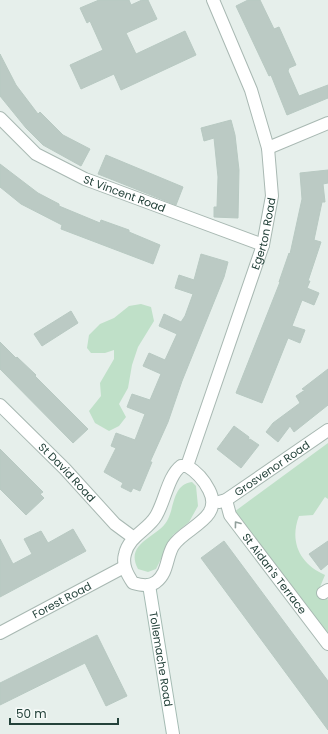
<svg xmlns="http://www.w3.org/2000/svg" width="328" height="734" viewBox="0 0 328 734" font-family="Poppins,sans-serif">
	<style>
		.green { fill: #bfe0c8 }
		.building { fill: #bbcac4; stroke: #b8c9c2 }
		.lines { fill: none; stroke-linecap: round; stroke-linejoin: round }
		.street-casing { stroke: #a8b8b2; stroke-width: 14 }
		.secondary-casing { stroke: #a4bbb3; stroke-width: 14 }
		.street { stroke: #fff; stroke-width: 12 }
		.secondary { stroke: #fff; stroke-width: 12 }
		.oneway { stroke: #92a09c }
		.labels { text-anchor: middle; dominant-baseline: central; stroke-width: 3.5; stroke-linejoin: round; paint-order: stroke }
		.street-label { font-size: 11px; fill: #24423a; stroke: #f7fbf9 }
	</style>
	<rect width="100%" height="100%" fill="#e6efeb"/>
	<!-- green -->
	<path class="green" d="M141,304L151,307L154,321L138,347L132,365L128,388L119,404L126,417L119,426L109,431L95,423L89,411L101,396L100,383L114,359V350L105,353H91L87,348L89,335L100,324L114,318L129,306Z
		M328,443V499L325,497L313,515L299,516C289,542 300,564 325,575L320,587L328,600V637L234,512Z
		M192,482L196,486L198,506L189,522L173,535L156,569L148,572L138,569C124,543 157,538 167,521C175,507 172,485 192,482Z"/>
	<!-- building -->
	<path class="building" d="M99,0H129L131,5L142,0H148L157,19L126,33L136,54L185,31L196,55L121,90L114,74L81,89L70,65L103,50L90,21L87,23L80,8Z
		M248,0H260L274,29L279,27L296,65L289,68L288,71L299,96L328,85V98L287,115L271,75L269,76L236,6Z
		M0,54L16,85L38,114L40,112L63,135L90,149L81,166L43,145L26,128L0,96Z
		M231,120L235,135L239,170L238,218L214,217V207H217L218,177L214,138L204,141L201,128Z
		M106,155L183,187L176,205L98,174Z
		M0,164L38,193L59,204V206L100,223L101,220L129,230V232L160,245L153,264L61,229L62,225L21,204L0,187Z
		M328,170V183L323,184L325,202H322L314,240L321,242L308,281H310L307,288L319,293L314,305L302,300L292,326L305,330L300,343L288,338L262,403L236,393L280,282H279L289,253L290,254L302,199L300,173Z
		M201,254L228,262L224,277L182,381L168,422L150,462H152L140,491L133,488L131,492L121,487L123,483L104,472L116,448L111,446L116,433L135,440L145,414L127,407L132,394L150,400L161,374L143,366L149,353L165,360L177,334L159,326L164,314L181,322L185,316L193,294L175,288L179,275L194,280Z
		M71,311L78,323L42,346L34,334Z
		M0,342L16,358L17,357L36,375L35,376L88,429L73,443L0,369Z
		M328,369V405L294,432L290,426L278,442L266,432L273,423L300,403L296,396L305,390L302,389Z
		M234,426L249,437L248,440L250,439L259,445L241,468L217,449Z
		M0,449L43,492L40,494L44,498L26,515L0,489Z
		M73,529L86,551L0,597V539L13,564L32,554L24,539L41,531L48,543Z
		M224,541L328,681V730L201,558Z
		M328,541V564L321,570L309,554Z
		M97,635L127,696L106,706L85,663L0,705V683Z"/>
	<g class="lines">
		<!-- street casing -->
		<g class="street-casing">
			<g id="street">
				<path id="s1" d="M0,118L36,154L85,179L263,245"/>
				<path d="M268,148L328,123"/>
				<path id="s2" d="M0,405L65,469L115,524L134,538"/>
				<path d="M181,466H187C197,472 204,480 209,490C224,519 185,527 173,546C166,558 168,573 156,582C149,587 141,585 133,583C127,574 122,565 125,554C129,536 148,530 156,516C165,501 168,476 181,466Z"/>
				<path id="s3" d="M187,466L263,245L272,196L268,148L251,90L213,0"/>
				<path id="s4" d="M226,500L230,515L328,644"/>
				<path id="s5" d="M219,502L226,500L328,430"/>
				<path d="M323,593L328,590"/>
				<path id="s6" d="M0,633L124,567"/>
			</g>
		</g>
		<!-- secondary casing -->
		<g class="secondary-casing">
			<g id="secondary">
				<path id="s7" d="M149,585L173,734"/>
			</g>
		</g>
		<!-- street -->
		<use href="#street" class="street"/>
		<!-- secondary -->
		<use href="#secondary" class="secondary"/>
	</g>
	<!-- one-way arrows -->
	<defs><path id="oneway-chevron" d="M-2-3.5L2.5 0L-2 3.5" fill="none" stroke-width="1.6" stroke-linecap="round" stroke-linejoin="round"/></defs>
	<use class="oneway" href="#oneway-chevron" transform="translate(237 524) rotate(-127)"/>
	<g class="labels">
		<!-- street labels -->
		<g class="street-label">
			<text stroke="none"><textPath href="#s1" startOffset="148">St Vincent Road</textPath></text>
			<text stroke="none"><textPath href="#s3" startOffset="245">Egerton Road</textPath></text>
			<text stroke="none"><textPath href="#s5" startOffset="63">Grosvenor Road</textPath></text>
			<text stroke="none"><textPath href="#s2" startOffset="95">St David Road</textPath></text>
			<text stroke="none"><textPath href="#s4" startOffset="89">St Aidan's Terrace</textPath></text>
			<text stroke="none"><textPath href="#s6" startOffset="70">Forest Road</textPath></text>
			<text stroke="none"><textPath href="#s7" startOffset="75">Tollemache Road</textPath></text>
		</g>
	</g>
	<!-- scale -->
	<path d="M10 718v6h108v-6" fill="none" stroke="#24423a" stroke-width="2"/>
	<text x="16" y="718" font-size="12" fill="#24423a" stroke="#f7fbf9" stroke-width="3" paint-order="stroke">50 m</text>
</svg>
